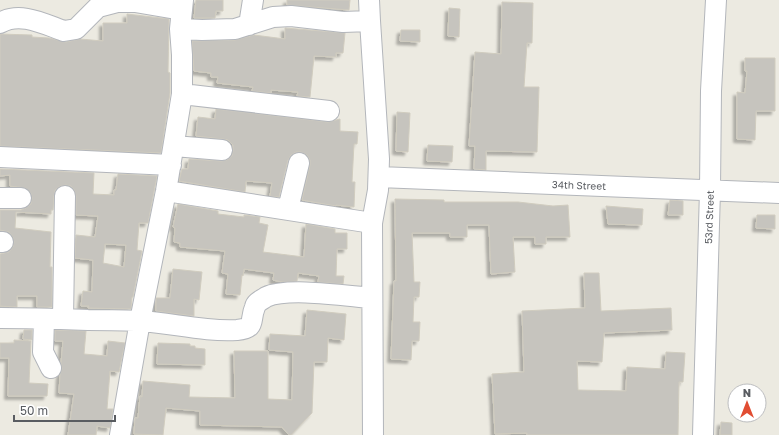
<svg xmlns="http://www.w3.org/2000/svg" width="779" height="435" viewBox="0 0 779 435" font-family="'Golos Text',sans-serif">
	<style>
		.building { fill: #c6c4be; stroke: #d0ccbf; fill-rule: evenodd; filter: url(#shadow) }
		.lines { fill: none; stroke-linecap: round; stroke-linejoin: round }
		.minor-casing { stroke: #b3b6bb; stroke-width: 22 }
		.minor { stroke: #fff; stroke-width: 20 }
		.labels { text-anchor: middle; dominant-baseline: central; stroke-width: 3; stroke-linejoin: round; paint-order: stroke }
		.street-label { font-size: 10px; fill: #595c61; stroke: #fff }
	</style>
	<defs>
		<filter id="shadow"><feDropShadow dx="-3.5" dy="3.5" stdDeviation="1" flood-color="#0004"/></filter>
	</defs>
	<rect width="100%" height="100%" fill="#eceae1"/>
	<!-- building -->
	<path class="building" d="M196,0H223V11H216L215,18H194Z
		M287,0H350L349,10L287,5Z
		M502,2L533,3L532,43H527L524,87H539L537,152L486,151V170L474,169L475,146H469L475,52L501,54Z
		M449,8L460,9L459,37L448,36Z
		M127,14L169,19L168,72L170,73V93L161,153L0,146V34L32,35V37L49,38L66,42L80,39L103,41V23H127Z
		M285,28L345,33L343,53H336V57L314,56L310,97L297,96L298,92L271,90V93L252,91L253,87L217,83L218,77H211V73L194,71L192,41L235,40L254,35L285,39Z
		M401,30H420V42L400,41Z
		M745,58H775V111H756L755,140L737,139V92L745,93L747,71H745Z
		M216,109L328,122L340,119V131L358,132L357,144H354L352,182H355L354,207L336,205V206L302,200L310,165V160L307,155L301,152H296L291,155L288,160L279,197L270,196L272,183L246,181L245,192L179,181L182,169H188L189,159L221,161L227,160L232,156L233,151V145L228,140L223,139L196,136L198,117L215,119Z
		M397,112L410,113L408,152L396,151Z
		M428,145L453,146L452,162L427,161Z
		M0,169L94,173L93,194L114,195V190H116L118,174L157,176L148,223H139L137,250L142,251L133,297H132L131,309L88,308L89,306H81L83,291L92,292L93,260L75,258L76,235L95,237L98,216L76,215V196L75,191L71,186L66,185L60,186L55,190L54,196L53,210H51V214L16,212L15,228L51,232L50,267H52V307H37V296H17V307L0,306V254L9,252L13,247L14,242L13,237L9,232L0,230V210H21L26,208L31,204L32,198L31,193L26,188L10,186V175L0,176ZM105,244L126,245L124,267L103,263Z
		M395,199L444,200V202H518L553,206L568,205L570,237H546V244H535V237H513L515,272L491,274L489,225H467V237H450V233H412L414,282H420L419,297H414L413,322H420L419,341H412L411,360L391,359L394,281H396Z
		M670,200L683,201V215H668Z
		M178,204L218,211V214L244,217V215L260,217L259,223L268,225L263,252L304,257L306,224L335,229V233H347V249H337L336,276H344L343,284L318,282L319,276L298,273L297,281L282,282L273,280L274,273L244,269L243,276L242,275L240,295L226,294L228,274L222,273L225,251L180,247V243L174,242L175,228L173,227Z
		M606,206L643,209L642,225L608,224Z
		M757,215H775V229L756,228Z
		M173,269L202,272L199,300L194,299V316L156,311V298H170Z
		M584,273H599L601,311L671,308L672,330L604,333L602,362L577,361L578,390L626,391L627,367L665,369L666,352L685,353L683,382H679L678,435H527V433L495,434L492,374L524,372L522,311L585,308Z
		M307,310L346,314L344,340L328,338L327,362H314L312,413L291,435H289L282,427L200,425V411L166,408L163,435L134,434L135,418H138L140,396L142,397L143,381L190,385L189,397L235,398L234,351H268V399L292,400L293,352L269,350L270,334L305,336Z
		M24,330H32V340L23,339Z
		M55,330L86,331L84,354L107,356L108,341L125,343L119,372L110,371L107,409H113L110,428L97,426L96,435H68L74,394L59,393L60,375L62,369L61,363L63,341H55Z
		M14,340L31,341L29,383L48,384L47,396H8L9,358H0V343H14Z
		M158,343L190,344V346H195V348L205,349V365L157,364Z
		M721,422L732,423V435H720Z"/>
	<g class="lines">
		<!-- minor casing -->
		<g class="minor-casing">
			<path id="minor" d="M0,23C20,11 44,24 64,31L76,29L98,7L117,2H135L182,10
				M249,25L253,0
				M180,29L202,30L235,29L273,17L291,16L343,22L370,21L369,0
				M182,94L329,111
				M174,146L222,150
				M0,157L171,165
				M379,177L779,193
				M166,191L372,223L378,190L379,159L370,21
				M0,198H21
				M288,209L299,163
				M372,223L373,435
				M0,242H3
				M0,318C29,318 59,319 88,320C105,320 123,320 140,321C172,323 205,332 237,330C257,328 249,321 255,307C256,302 262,300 266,297C288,287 346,296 372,298
				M44,319L43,352L51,368
				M63,319L65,196
				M120,435L140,321L166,191L182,94V55L180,29L183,0
				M703,435L710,190L711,91L716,0"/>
		</g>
		<!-- minor -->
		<use href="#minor" class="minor"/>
	</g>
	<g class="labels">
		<!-- street labels -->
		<g class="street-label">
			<text transform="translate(579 185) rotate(2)">34th Street</text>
			<text transform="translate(709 217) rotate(-88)">53rd Street</text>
		</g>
	</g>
	<!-- north arrow -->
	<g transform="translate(747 403)"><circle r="19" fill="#ffffff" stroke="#bdbec0"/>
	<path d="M0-3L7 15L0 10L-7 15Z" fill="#e14d32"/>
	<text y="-6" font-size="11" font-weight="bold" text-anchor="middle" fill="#595c61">N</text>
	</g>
	<!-- scale -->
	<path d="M14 415v6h101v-6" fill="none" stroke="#595c61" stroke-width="2"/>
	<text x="20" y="415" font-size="12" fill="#595c61" stroke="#ffffff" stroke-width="3" paint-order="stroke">50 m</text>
</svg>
